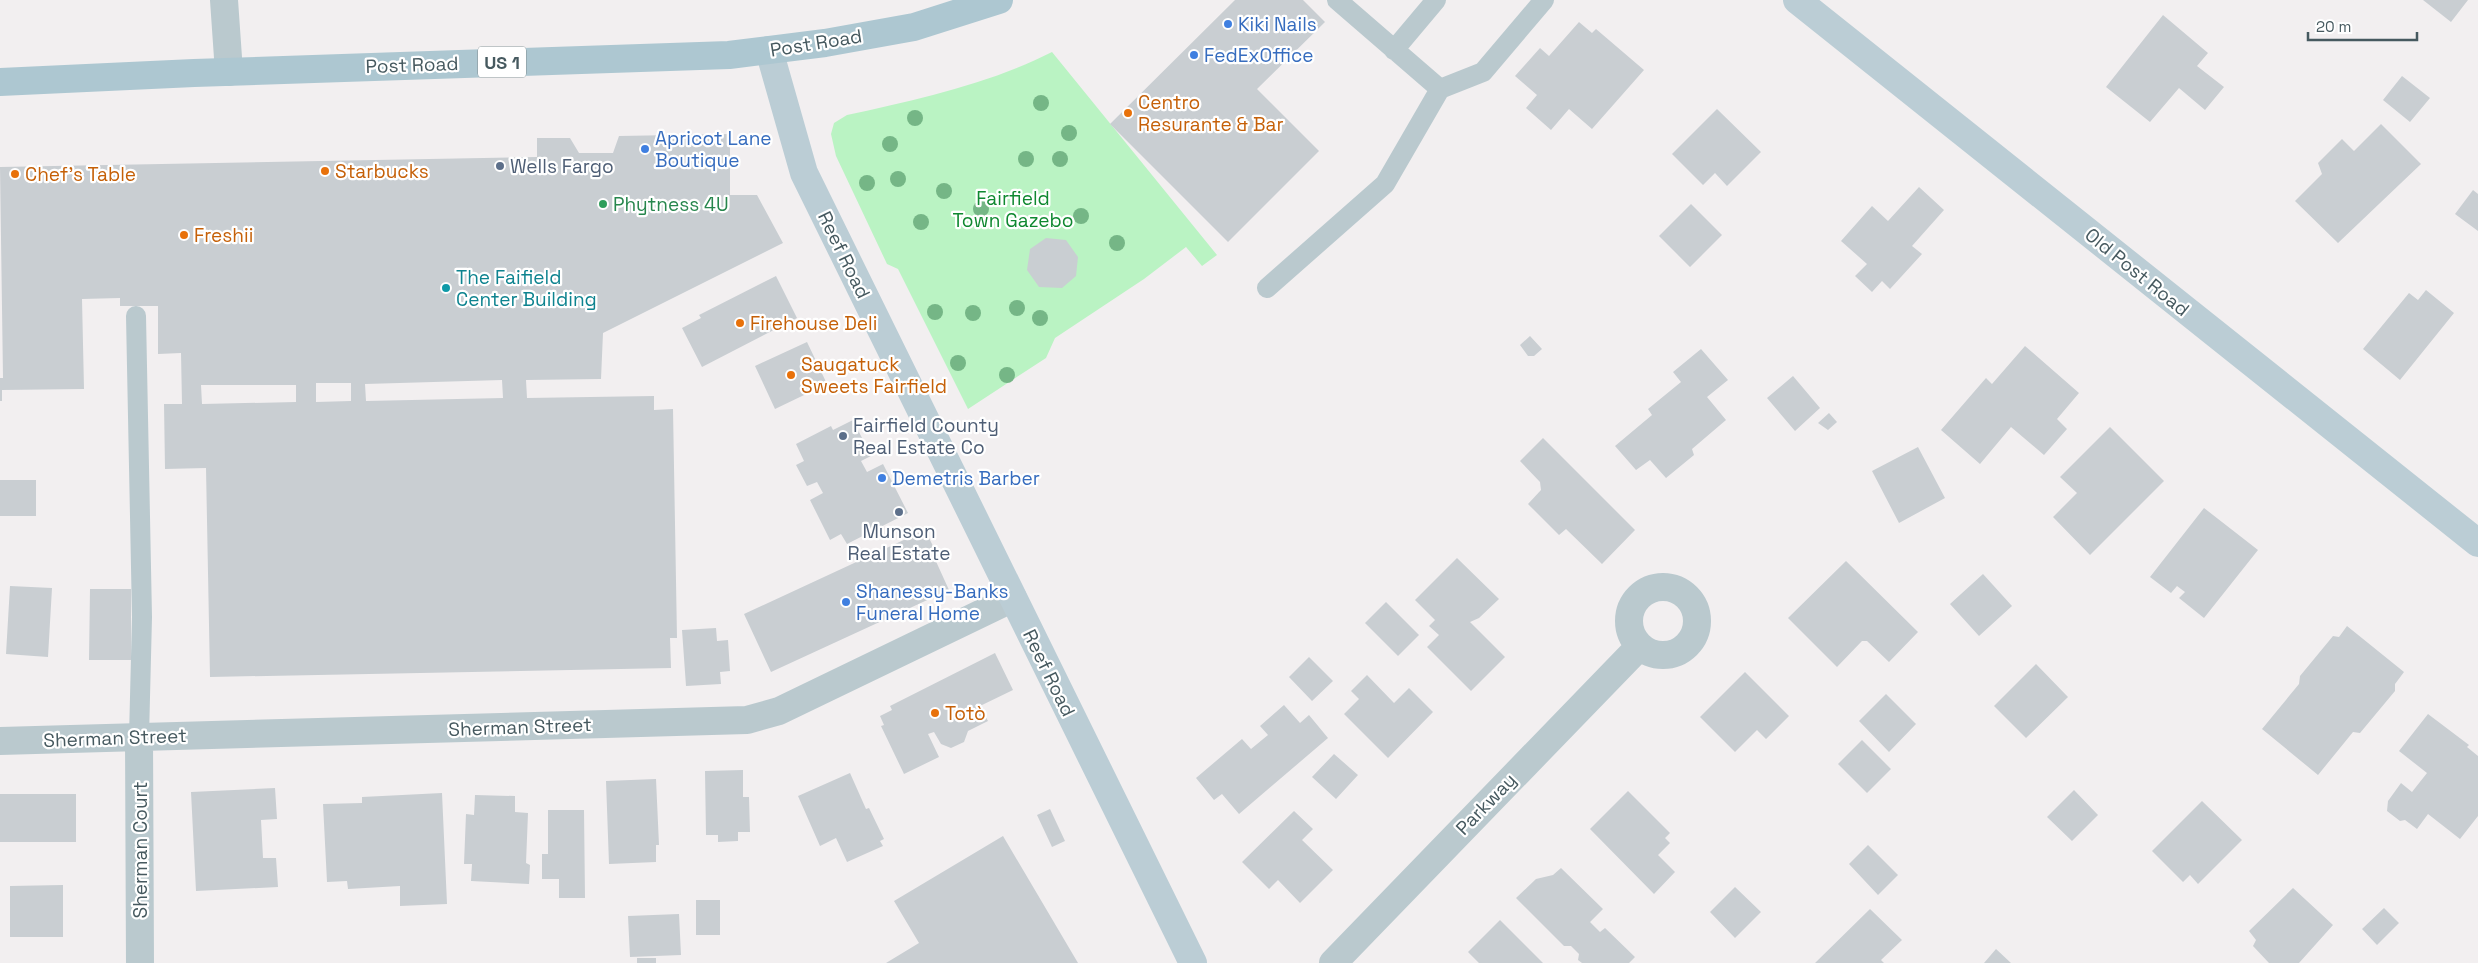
<svg xmlns="http://www.w3.org/2000/svg" width="2478" height="963" viewBox="0 0 2478 963" font-family="'Space Grotesk',sans-serif">
	<style>
		.green { fill: #baf3c3 }
		.building { fill: #c9ced2; fill-rule: evenodd }
		.lines { fill: none; stroke-linecap: round; stroke-linejoin: round }
		.lane { stroke: #bac9ce; stroke-width: 20 }
		.street { stroke: #bac9ce; stroke-width: 28 }
		.secondary { stroke: #bbcdd5; stroke-width: 28 }
		.primary { stroke: #adc7d1; stroke-width: 28 }
		.tree { fill: #75b686 }
		.shop-dot { fill: #3f7fe0; stroke: #fff; stroke-width: 2 }
		.food-dot { fill: #e8710a; stroke: #fff; stroke-width: 2 }
		.service-dot { fill: #5c6f8a; stroke: #fff; stroke-width: 2 }
		.leisure-dot { fill: #2e9e5b; stroke: #fff; stroke-width: 2 }
		.culture-dot { fill: #0f9aa8; stroke: #fff; stroke-width: 2 }
		.labels { text-anchor: middle; dominant-baseline: central; stroke-width: 4.5; stroke-linejoin: round; paint-order: stroke }
		.shield { fill: #fff; stroke: #7e8b8f; stroke-width: 1 }
		.shield-label { font-size: 18px; font-weight: bold; fill: #46595f }
		.shop-label { font-size: 19px; fill: #366cbe; stroke: #fff; text-anchor: start }
		.street-label { font-size: 19px; fill: #46595f; stroke: #fff }
		.food-label { font-size: 19px; fill: #c56008; stroke: #fff; text-anchor: start }
		.service-label { font-size: 19px; fill: #4e5e75; stroke: #fff; text-anchor: start }
		.park-label { font-size: 19px; fill: #0f8830; stroke: #fff }
		.leisure-label { font-size: 19px; fill: #27864d; stroke: #fff; text-anchor: start }
		.culture-label { font-size: 19px; fill: #0d838f; stroke: #fff; text-anchor: start }
	</style>
	<rect width="100%" height="100%" fill="#f2eff0"/>
	<!-- green -->
	<path class="green" d="M1052,52L1217,255L1202,266L1186,247L1144,279L1055,338L1046,358L968,409L898,269L887,264L836,156L831,134L834,123L847,115C915,100 989,84 1052,52Z"/>
	<!-- building -->
	<path class="building" d="M1235,0H1303L1325,22L1257,89L1319,151L1228,242L1110,124Z
		M2423,0H2468L2451,22Z
		M2163,15L2208,53L2197,66L2224,87L2205,110L2179,88L2150,122L2106,87Z
		M1579,22L1592,33L1596,29L1644,70L1592,129L1569,109L1551,130L1526,108L1537,95L1515,76L1540,48L1549,56Z
		M2402,76L2430,98L2410,122L2383,100Z
		M1717,109L1761,152L1727,186L1715,173L1703,185L1672,154Z
		M2381,124L2421,164L2338,243L2295,201L2322,174L2318,163L2342,139L2354,151Z
		M730,134V195H757L783,243L603,333L601,379L526,380L527,398L654,396V410L673,409L677,638H670L671,668L210,677L206,468L165,469L164,404H182L181,353L158,354V306H120V298L82,299L84,389L2,390V401H0V378H3L0,167L537,157V138H570L579,153H613L619,136ZM502,380L503,398L366,401L365,384ZM316,383H351V401L316,402ZM201,385H296V402L202,404Z
		M1919,187L1944,210L1912,246L1922,254L1890,289L1882,281L1872,292L1855,276L1867,264L1841,241L1872,206L1888,221Z
		M2473,190L2478,194V231L2455,214Z
		M1691,204L1722,235L1690,267L1659,236Z
		M1046,238L1066,240L1078,257L1076,276L1062,288L1039,287L1027,270L1030,249Z
		M776,276L797,318L702,367L682,328L701,318L699,315Z
		M2426,290L2454,313L2400,380L2363,349L2409,293L2418,300Z
		M1530,336L1542,349L1534,356H1528L1520,345Z
		M807,342L827,384L775,409L755,366Z
		M2025,346L2079,393L2057,419L2067,429L2044,455L2011,427L1980,464L1941,430L1986,378L1992,384Z
		M1701,349L1728,380L1707,397L1726,420L1692,449L1694,455L1666,478L1650,460L1636,470L1615,446L1652,415L1648,409L1681,382L1673,372Z
		M1793,376L1820,408L1795,431L1767,398Z
		M1829,413L1837,422L1828,430L1818,423Z
		M853,420L871,456L861,461L867,472L883,464L908,513L847,544L841,534L830,540L810,500L823,493L817,482L807,486L796,465L804,461L796,444L831,426L833,430Z
		M2110,427L2164,481L2090,555L2053,517L2077,493L2060,477Z
		M1543,438L1635,530L1602,564L1566,529L1559,535L1528,504L1541,490L1540,482L1520,461Z
		M1918,447L1945,498L1899,523L1872,471Z
		M0,480H36V516H0Z
		M2204,508L2258,550L2204,618L2179,598L2185,592L2177,586L2171,593L2150,577Z
		M921,532L924,540L929,538L938,556L934,557L949,590L771,672L744,614Z
		M1457,558L1499,599L1479,618L1470,622L1505,657L1471,691L1427,647L1439,635L1429,626L1435,620L1415,600Z
		M1846,561L1918,632L1889,662L1867,641H1862L1837,667L1788,618Z
		M1983,574L2012,606L1979,636L1950,604Z
		M10,586L52,588L48,657L6,654Z
		M90,589H131V660H89Z
		M1386,602L1419,635L1398,656L1365,623Z
		M2347,626L2404,672L2395,684V691L2360,733L2353,732L2318,775L2262,729L2299,684L2300,676L2333,636L2339,637Z
		M716,628L717,641L728,640L730,671L720,672L721,684L686,686L682,630Z
		M995,653L1013,690L980,706L988,721L968,731L964,742L951,748L941,744L934,732L928,734L939,757L904,774L881,726L884,725L880,716L892,710L890,706Z
		M1309,657L1333,681L1312,701L1289,677Z
		M2036,664L2068,697L2026,738L1994,706Z
		M1745,672L1789,716L1766,739L1757,730L1735,752L1700,717Z
		M1367,675L1394,703L1409,688L1433,712L1388,758L1344,714L1359,699L1351,691Z
		M1886,694L1916,724L1889,752L1859,721Z
		M1284,705L1300,723L1309,715L1328,738L1239,814L1222,794L1214,800L1196,778L1242,739L1251,749L1268,735L1260,726Z
		M2428,714L2469,745L2467,747L2478,756V816L2460,839L2428,814L2417,829L2405,820L2400,821L2387,811L2388,801L2401,783L2412,792L2427,773L2399,751Z
		M1862,740L1891,769L1867,793L1838,764Z
		M1334,754L1358,775L1336,799L1312,777Z
		M743,770V797H749L750,832H738V841L718,842V835H706L705,771Z
		M850,773L866,809L869,808L884,839L880,841L883,846L847,862L836,838L820,846L798,796Z
		M656,779L659,845H656V862L609,864L606,781Z
		M275,788L277,819L261,820L263,858H276L278,887L196,891L191,792Z
		M2074,790L2098,815L2072,841L2047,817Z
		M1628,791L1670,833L1665,838L1670,843L1658,855L1675,872L1654,894L1590,829Z
		M442,793L447,904L400,906V886L348,889L347,881L327,882L323,804L362,803V797Z
		M0,794H76V842H0Z
		M475,795L515,796V812L528,813L526,863L530,865L529,884L471,881L472,864H464L466,814L474,815Z
		M2202,801L2242,840L2198,884L2190,875L2183,882L2152,851Z
		M1050,809L1065,841L1052,847L1037,815Z
		M548,810H584L585,898H559V879H542V854H548Z
		M1294,811L1313,829L1302,840L1333,870L1300,903L1278,880L1269,889L1242,862Z
		M1003,836L1078,963H886L919,943L894,901Z
		M1868,845L1898,875L1878,895L1849,864Z
		M1561,868L1603,909L1590,922L1600,932L1605,928L1635,957L1629,963H1582L1578,960L1579,954L1571,946H1564L1516,898L1536,879L1553,875Z
		M63,885V937H10V886Z
		M1735,887L1761,912L1735,938L1710,912Z
		M2293,888L2333,925L2299,963H2269L2253,946L2256,940L2249,931Z
		M696,900H720V935H696Z
		M2384,908L2399,923L2377,945L2362,929Z
		M1870,909L1902,940L1881,960L1884,963H1815Z
		M679,914L681,955L630,957L628,916Z
		M1500,920L1543,963H1479L1468,952Z
		M1996,949L2011,963H1984Z
		M637,958H656V963H637Z"/>
	<g class="lines">
		<!-- lane -->
		<path class="lane" d="M1337,0L1440,89L1483,72L1544,0
			M1394,50L1436,0
			M1267,288L1385,184L1440,89
			M136,316L142,617L139,737"/>
		<!-- street -->
		<path class="street" d="M224,0L229,72
			M1629 621a34 34 0 1 1 68 0a34 34 0 1 1-68 0Z
			M139,737L140,963
			M0,741L747,720L779,711L1013,598
			M1333,963L1640,646"/>
		<!-- secondary -->
		<path class="secondary" d="M1797,0L2478,543
			M769,50L804,173L1193,963"/>
		<!-- primary -->
		<path class="primary" d="M0,82L194,73L729,55L825,43L914,27L999,0"/>
	</g>
	<!-- trees -->
	<g class="tree">
		<circle cx="1041" cy="103" r="8"/>
		<circle cx="915" cy="118" r="8"/>
		<circle cx="1069" cy="133" r="8"/>
		<circle cx="890" cy="144" r="8"/>
		<circle cx="1026" cy="159" r="8"/>
		<circle cx="1060" cy="159" r="8"/>
		<circle cx="898" cy="179" r="8"/>
		<circle cx="867" cy="183" r="8"/>
		<circle cx="944" cy="191" r="8"/>
		<circle cx="981" cy="209" r="8"/>
		<circle cx="1081" cy="216" r="8"/>
		<circle cx="921" cy="222" r="8"/>
		<circle cx="1117" cy="243" r="8"/>
		<circle cx="1017" cy="308" r="8"/>
		<circle cx="935" cy="312" r="8"/>
		<circle cx="973" cy="313" r="8"/>
		<circle cx="1040" cy="318" r="8"/>
		<circle cx="958" cy="363" r="8"/>
		<circle cx="1007" cy="375" r="8"/>
	</g>
	<!-- markers -->
	<g class="shop-dot">
		<circle cx="1228" cy="24" r="5"/>
		<circle cx="1194" cy="55" r="5"/>
		<circle cx="645" cy="149" r="5"/>
		<circle cx="882" cy="478" r="5"/>
		<circle cx="846" cy="602" r="5"/>
	</g>
	<g class="food-dot">
		<circle cx="1128" cy="113" r="5"/>
		<circle cx="325" cy="171" r="5"/>
		<circle cx="15" cy="174" r="5"/>
		<circle cx="184" cy="235" r="5"/>
		<circle cx="740" cy="323" r="5"/>
		<circle cx="791" cy="375" r="5"/>
		<circle cx="935" cy="713" r="5"/>
	</g>
	<g class="service-dot">
		<circle cx="500" cy="166" r="5"/>
		<circle cx="843" cy="436" r="5"/>
		<circle cx="899" cy="512" r="5"/>
	</g>
	<circle class="leisure-dot" cx="603" cy="204" r="5"/>
	<circle class="culture-dot" cx="446" cy="288" r="5"/>
	<g class="labels">
		<!-- shield labels -->
		<rect class="shield" x="478" y="46.5" width="48" height="31" rx="4"/>
		<g class="shield-label">
			<text x="502" y="62">US 1</text>
		</g>
		<!-- shop labels -->
		<g class="shop-label">
			<text x="1238" y="24">Kiki Nails</text>
			<text x="1204" y="55">FedExOffice</text>
			<text x="655" y="138">Apricot Lane<tspan x="655" dy="22">Boutique</tspan></text>
			<text x="892" y="478">Demetris Barber</text>
			<text x="856" y="591">Shanessy-Banks<tspan x="856" dy="22">Funeral Home</tspan></text>
		</g>
		<!-- street labels -->
		<g class="street-label">
			<text transform="translate(816 43) rotate(-9)">Post Road</text>
			<text transform="translate(412 65) rotate(-2)">Post Road</text>
			<text transform="translate(844 255) rotate(64)">Reef Road</text>
			<text transform="translate(2137 272) rotate(39)">Old Post Road</text>
			<text transform="translate(1049 673) rotate(64)">Reef Road</text>
			<text transform="translate(520 727) rotate(-2)">Sherman Street</text>
			<text transform="translate(115 738) rotate(-2)">Sherman Street</text>
			<text transform="translate(1486 804) rotate(-46)">Parkway</text>
			<text transform="translate(140 850) rotate(-90)">Sherman Court</text>
		</g>
		<!-- food labels -->
		<g class="food-label">
			<text x="1138" y="102">Centro<tspan x="1138" dy="22">Resurante &amp; Bar</tspan></text>
			<text x="335" y="171">Starbucks</text>
			<text x="25" y="174">Chef's Table</text>
			<text x="194" y="235">Freshii</text>
			<text x="750" y="323">Firehouse Deli</text>
			<text x="801" y="364">Saugatuck<tspan x="801" dy="22">Sweets Fairfield</tspan></text>
			<text x="945" y="713">Totò</text>
		</g>
		<!-- service labels -->
		<g class="service-label">
			<text x="510" y="166">Wells Fargo</text>
			<text x="853" y="425">Fairfield County<tspan x="853" dy="22">Real Estate Co</tspan></text>
			<text x="899" y="531" text-anchor="middle">Munson<tspan x="899" dy="22">Real Estate</tspan></text>
		</g>
		<!-- park labels -->
		<g class="park-label">
			<text x="1013" y="198">Fairfield<tspan x="1013" dy="22">Town Gazebo</tspan></text>
		</g>
		<!-- leisure labels -->
		<g class="leisure-label">
			<text x="613" y="204">Phytness 4U</text>
		</g>
		<!-- culture labels -->
		<g class="culture-label">
			<text x="456" y="277">The Faifield<tspan x="456" dy="22">Center Building</tspan></text>
		</g>
	</g>
	<!-- scale -->
	<path d="M2308 32v8h109v-8" fill="none" stroke="#46595f" stroke-width="2.5"/>
	<text x="2316" y="32" font-size="15" fill="#46595f" stroke="#ffffff" stroke-width="4" paint-order="stroke">20 m</text>
</svg>
